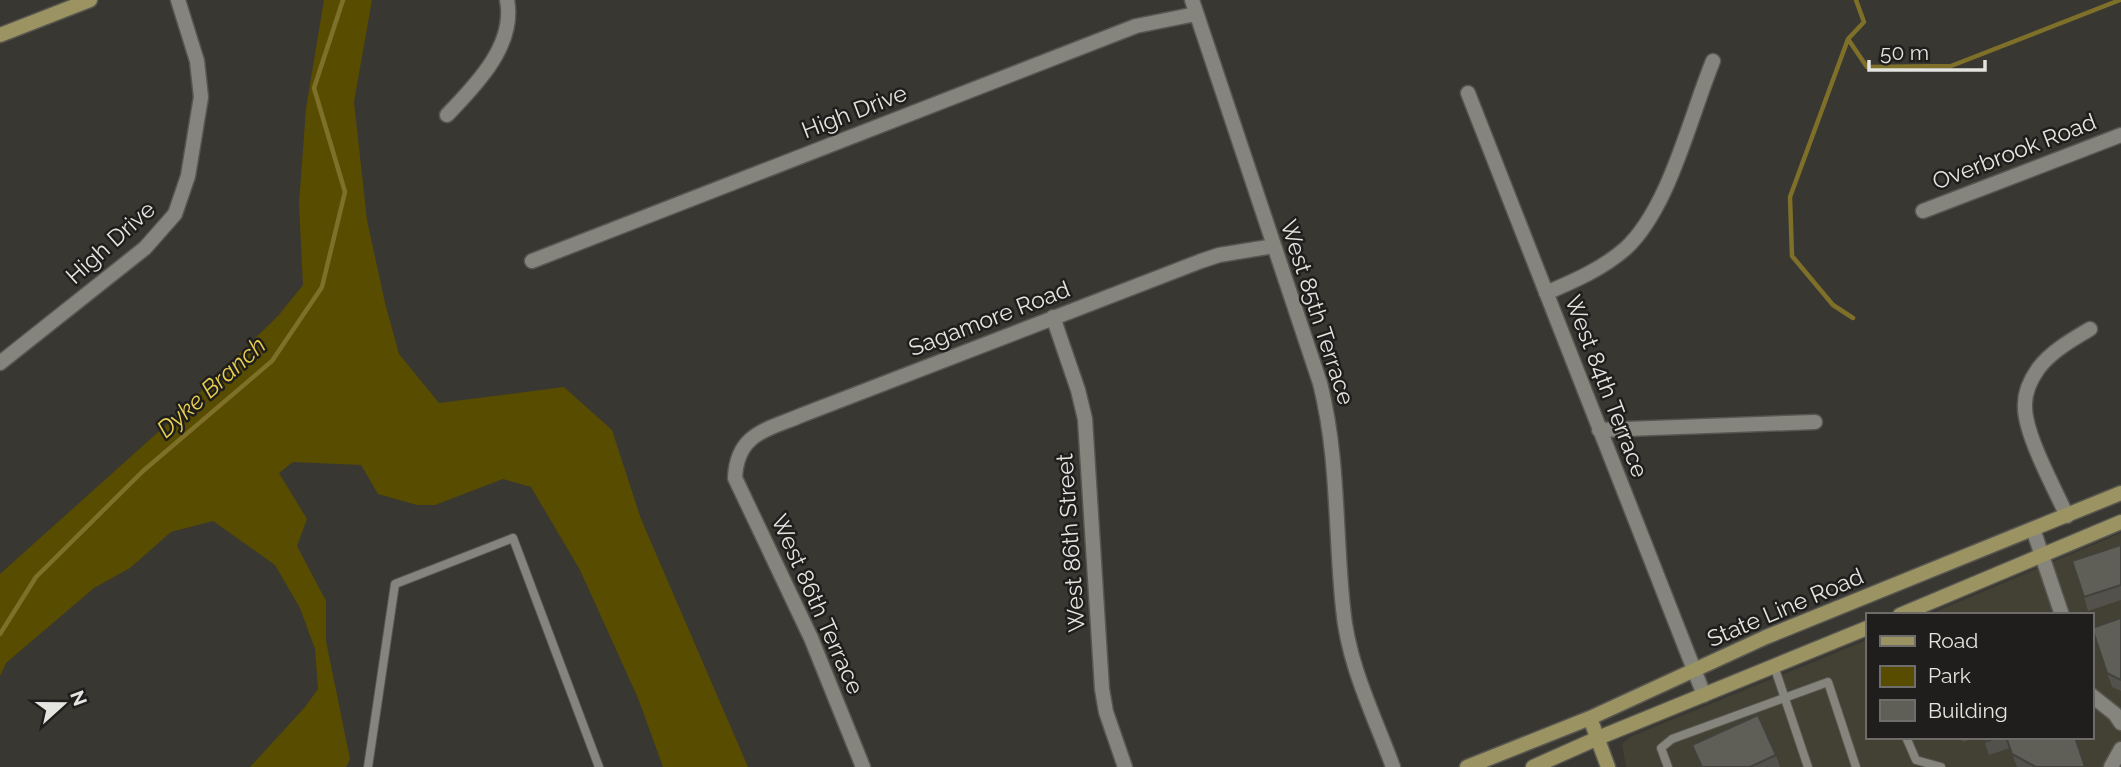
<svg xmlns="http://www.w3.org/2000/svg" width="2121" height="767" viewBox="0 0 2121 767" font-family="Raleway,sans-serif">
	<style>
		.built { fill: #434134 }
		.green { fill: #584c00 }
		.lines { fill: none; stroke-linecap: round; stroke-linejoin: round }
		.stream { stroke: #7e7029; stroke-width: 4.5 }
		.lane-casing { stroke: #575651; stroke-width: 10 }
		.street-casing { stroke: #575651; stroke-width: 17 }
		.secondary-casing { stroke: #575651; stroke-width: 17 }
		.lane { stroke: #86857d; stroke-width: 8 }
		.street { stroke: #86857d; stroke-width: 14 }
		.secondary { stroke: #9c9362; stroke-width: 14 }
		.wall { fill: #52514b }
		.building { fill: #5f5e57; stroke: #42423d; stroke-width: 2 }
		.labels { text-anchor: middle; dominant-baseline: central; stroke-width: 5; stroke-linejoin: round; paint-order: stroke }
		.street-label { font-size: 23px; fill: #e4e4e0; stroke: #1f1e1c }
		.water-label { font-size: 24px; font-style: italic; fill: #e7cf51; stroke: #1f1e1c }
	</style>
	<rect width="100%" height="100%" fill="#383731"/>
	<!-- built -->
	<path class="built" d="M2121,533V767H1626L1622,744L1630,737L1867,640V737H2091V615H1928Z"/>
	<!-- green -->
	<path class="green" d="M324,0H372L354,102L367,220L385,303L399,354L439,403L564,387L612,430L641,519L748,767H663L638,698L580,570L531,487L503,479L435,505H417L378,494L361,465L293,462L279,473L307,519L297,546L326,601V641L350,759L346,767H250L305,707L318,689L315,649L300,608L275,565L213,521L171,532L130,568L94,588L6,663L0,676V574L166,425L278,316L303,285L299,204L306,108Z"/>
	<g class="lines">
		<!-- stream -->
		<path class="stream" d="M1856,0L1864,22L1848,39L1867,67L1951,66L2120,0
			M1848,39L1790,197L1792,256L1833,305L1853,318
			M0,634L36,577L143,471L272,361L322,287L345,192L314,88L343,0"/>
		<!-- lane casing -->
		<g class="lane-casing">
			<path id="lane" d="M1774,666L1808,767
				M1906,737L1916,760L1941,767
				M368,767L395,584L513,538L599,767
				M1668,767L1661,748L1672,739L1828,682L1856,767"/>
		</g>
		<!-- street casing -->
		<g class="street-casing">
			<path id="street" d="M1192,0L1320,383C1339,458 1335,533 1343,608C1348,665 1374,715 1393,767
				M1468,93L1704,695
				M447,115C475,86 516,45 507,0
				M1923,211L2121,135
				M532,261L1136,26L1196,14
				M1546,293C1574,281 1602,269 1625,249C1669,209 1690,117 1713,61
				M1053,317L1078,390L1085,419L1102,689L1106,712L1125,767
				M0,363L145,248L175,214L188,176L201,97L197,61L178,0
				M1599,430L1815,422
				M2067,516C2055,489 2023,432 2025,404C2025,391 2031,379 2038,369C2050,352 2073,339 2090,329
				M2033,529L2062,615
				M2091,695L2115,714L2121,723
				M863,767L811,638L735,478C737,433 767,430 802,415L1201,261L1219,255L1274,246
				M2111,767L2121,749"/>
		</g>
		<!-- secondary casing -->
		<g class="secondary-casing">
			<path id="secondary" d="M0,35L90,0
				M1900,615L2121,522
				M1590,718L1608,767
				M1467,767L1590,718L1766,637L2121,493
				M1533,767L1598,738L1867,628"/>
		</g>
		<!-- lane -->
		<use href="#lane" class="lane"/>
		<!-- street -->
		<use href="#street" class="street"/>
		<!-- secondary -->
		<use href="#secondary" class="secondary"/>
	</g>
	<!-- wall -->
	<path class="wall" d="M2121,545V600L2088,611L2084,597Z
		M2121,618V691L2112,687L2092,628Z
		M1961,737H1976L1963,742Z
		M1983,737H2075L2085,767H2017L2010,748L1989,755Z
		M1692,745L1776,755L1780,767H1701Z"/>
	<!-- building -->
	<path class="building" d="M2121,545V585L2084,597L2072,561Z
		M2121,618V680L2107,673L2092,628Z
		M1758,715L1776,755L1750,767H1702L1692,745Z
		M1983,737H1998L1985,742Z
		M2006,737H2075L2085,767H2036L2012,754Z"/>
	<g class="labels">
		<!-- street labels -->
		<g class="street-label">
			<text transform="translate(854 111) rotate(-21)">High Drive</text>
			<text transform="translate(2014 151) rotate(-21)">Overbrook Road</text>
			<text transform="translate(110 242) rotate(-42)">High Drive</text>
			<text transform="translate(1318 312) rotate(72)">West 85th Terrace</text>
			<text transform="translate(989 318) rotate(-21)">Sagamore Road</text>
			<text transform="translate(1607 386) rotate(69)">West 84th Terrace</text>
			<text transform="translate(1070 543) rotate(-94)">West 86th Street</text>
			<text transform="translate(818 604) rotate(66)">West 86th Terrace</text>
			<text transform="translate(1785 607) rotate(-23)">State Line Road</text>
		</g>
		<!-- water labels -->
		<g class="water-label">
			<text transform="translate(211 387) rotate(-42)">Dyke Branch</text>
		</g>
	</g>
	<!-- legend -->
	<rect x="1866" y="613" width="228" height="126" fill="#1f1e1c" stroke="#6e6d6a" stroke-width="2"/>
	<rect x="1880" y="636" width="35" height="10" fill="#9c9362" stroke="#6e6d6a" stroke-width="2"/>
	<text x="1928" y="648" font-size="21" fill="#e4e4e0">Road</text>
	<rect x="1880" y="666" width="35" height="21" fill="#584c00" stroke="#6e6d6a" stroke-width="2"/>
	<text x="1928" y="683" font-size="21" fill="#e4e4e0">Park</text>
	<rect x="1880" y="700" width="35" height="21" fill="#5f5e57" stroke="#6e6d6a" stroke-width="2"/>
	<text x="1928" y="718" font-size="21" fill="#e4e4e0">Building</text>
	<!-- north arrow -->
	<g transform="translate(63 704) rotate(69)" stroke="#1f1e1c" stroke-width="5" paint-order="stroke">
	<path d="M0-5L12 26L0 18L-12 26Z" fill="#e4e4e0"/>
	<text y="-10" font-size="19" font-weight="bold" text-anchor="middle" fill="#e4e4e0">N</text>
	</g>
	<!-- scale -->
	<path d="M1869 60v10h116v-10" fill="none" stroke="#e4e4e0" stroke-width="3.5"/>
	<text x="1880" y="60" font-size="21" fill="#e4e4e0" stroke="#1f1e1c" stroke-width="5" paint-order="stroke">50 m</text>
</svg>
